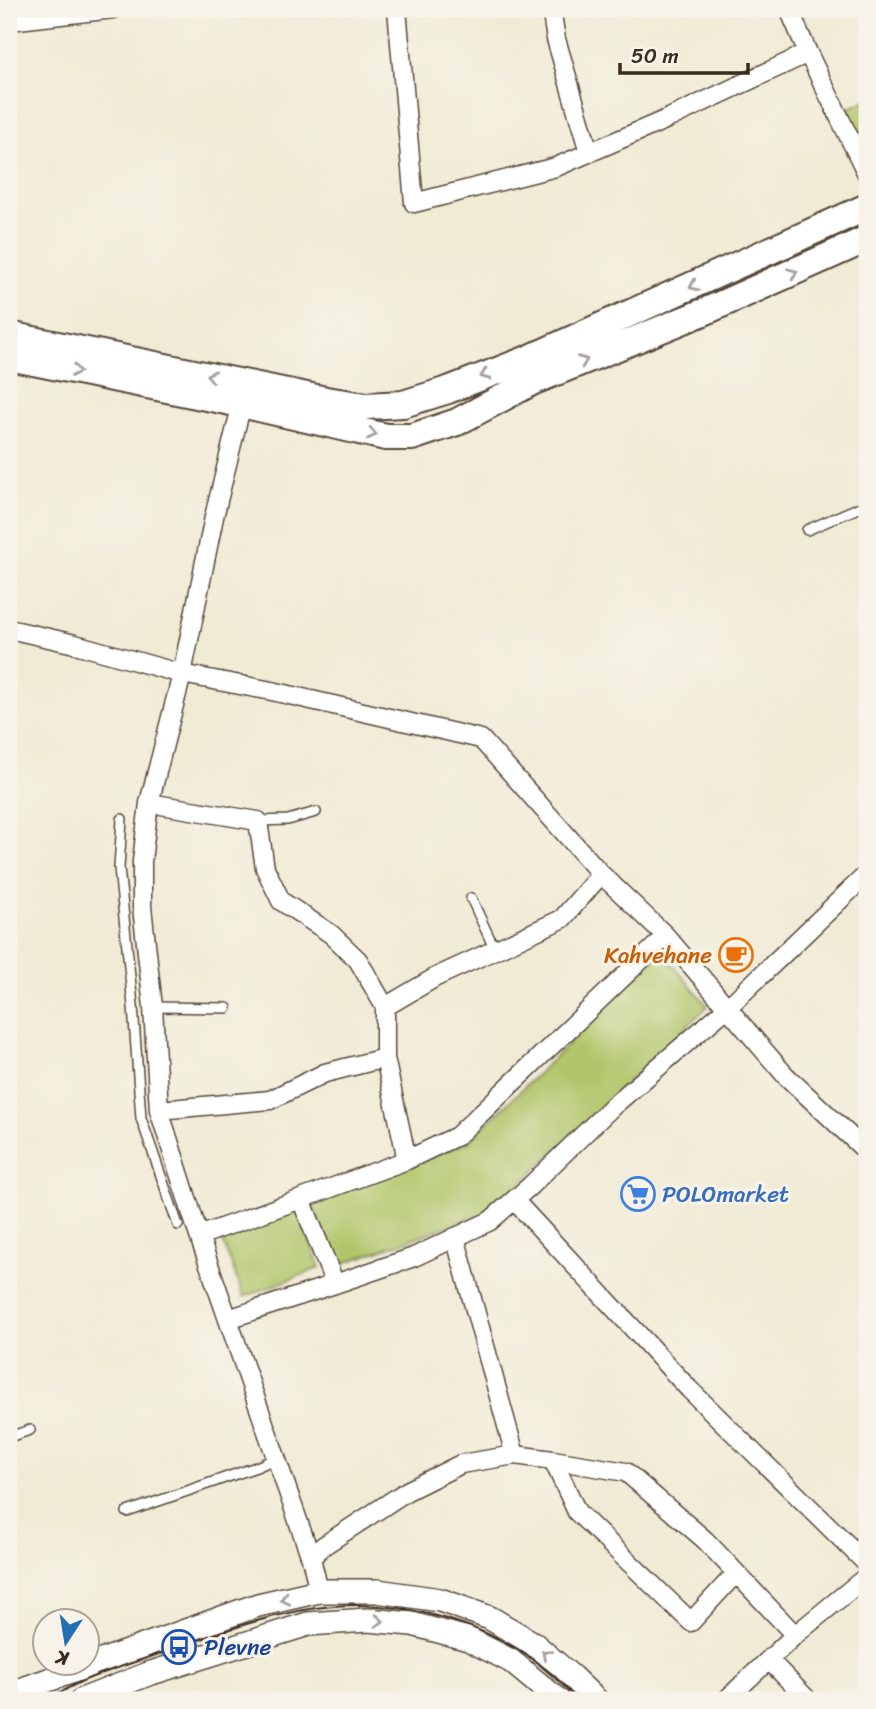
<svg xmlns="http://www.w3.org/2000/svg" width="876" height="1709" viewBox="0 0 876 1709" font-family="Sriracha,sans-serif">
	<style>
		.green { fill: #b1c66a; stroke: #767844; stroke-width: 2 }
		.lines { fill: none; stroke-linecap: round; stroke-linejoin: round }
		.service-casing { stroke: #564739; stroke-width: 12 }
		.minor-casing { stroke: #564739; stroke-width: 21 }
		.secondary-casing { stroke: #564739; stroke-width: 26 }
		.primary-casing { stroke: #564739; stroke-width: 30 }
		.service { stroke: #fff; stroke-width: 9 }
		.minor { stroke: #fff; stroke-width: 18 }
		.secondary { stroke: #fff; stroke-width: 23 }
		.primary { stroke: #fff; stroke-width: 26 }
		.tram { stroke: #3b2a1e; stroke-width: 2 }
		.oneway { stroke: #a79f9a }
		.labels { text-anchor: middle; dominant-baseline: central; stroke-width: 6; stroke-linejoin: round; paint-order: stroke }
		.food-label { font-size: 23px; fill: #c56008; stroke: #f7f3e8; text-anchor: end }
		.shop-label { font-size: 23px; fill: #366cbe; stroke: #f7f3e8; text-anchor: start }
		.transit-label { font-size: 23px; fill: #164399; stroke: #f7f3e8; text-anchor: start }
	</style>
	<rect width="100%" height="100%" fill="#f7f3e8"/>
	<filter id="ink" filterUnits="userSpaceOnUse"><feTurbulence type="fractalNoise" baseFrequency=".0143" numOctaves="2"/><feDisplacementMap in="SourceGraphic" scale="14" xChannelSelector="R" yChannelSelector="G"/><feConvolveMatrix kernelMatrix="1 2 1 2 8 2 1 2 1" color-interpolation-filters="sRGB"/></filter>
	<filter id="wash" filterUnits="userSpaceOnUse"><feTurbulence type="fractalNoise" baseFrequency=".00686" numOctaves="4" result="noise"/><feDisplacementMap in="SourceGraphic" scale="28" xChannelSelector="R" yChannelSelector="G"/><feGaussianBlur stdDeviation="1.57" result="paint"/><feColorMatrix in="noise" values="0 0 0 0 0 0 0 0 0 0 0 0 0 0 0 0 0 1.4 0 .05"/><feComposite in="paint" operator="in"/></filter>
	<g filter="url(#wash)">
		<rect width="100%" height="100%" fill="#f0ebd5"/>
		<!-- green -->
		<path class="green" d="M867,100V174L837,113Z
			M662,952L708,1006L513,1191L482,1214L336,1266L312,1202L468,1142Z
			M297,1206L320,1268L244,1297L220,1235Z"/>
	</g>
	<g filter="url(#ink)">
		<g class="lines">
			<!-- service casing -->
			<g class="service-casing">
				<path id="service" d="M807,530L867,504
					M122,819L119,868L133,1006L141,1118L178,1225
					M258,821L288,820L316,812
					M471,898L495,950
					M153,1007L227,1008
					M9,1437L30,1430
					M127,1512L259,1466L276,1458"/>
			</g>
			<!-- minor casing -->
			<g class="minor-casing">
				<path id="minor" d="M397,9L414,203L556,167L667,119L808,53
					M551,9L556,39L589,152
					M789,9L808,53L867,174
					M9,21L113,9
					M244,395L214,517L182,674L149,803L142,861V907L153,1007L159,1110L199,1236L311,1558L323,1546L407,1491L461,1464L515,1455L553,1460L626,1472L705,1540L795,1635
					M9,629L75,644L182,674L272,691L481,739L601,874L562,919L436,977L385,1007L358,960L331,934L281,901L265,868L258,821L149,803
					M601,874L666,936L785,1075L867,1152
					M159,1110L270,1100L325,1073L385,1058
					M407,1160L457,1136L666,936
					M514,1200L689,1389L867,1564
					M199,1236L301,1199
					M455,1237L515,1455
					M335,1284L414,1257L490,1221L530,1186L613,1106L727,1008L867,874
					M228,1319L335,1284L301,1199L407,1160L385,1058V1007
					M553,1460L577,1512L691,1622L736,1573
					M311,1558L319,1591
					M769,1660L808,1700
					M726,1700L795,1635L867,1576"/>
			</g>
			<!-- secondary casing -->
			<g class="secondary-casing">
				<path id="secondary" d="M9,1694L258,1605L319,1591H377L440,1600L490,1618L534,1644L572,1677L596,1700
					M82,1700L148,1674L308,1624L368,1620L412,1624L468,1639L511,1661L558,1700"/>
			</g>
			<!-- primary casing -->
			<g class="primary-casing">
				<path id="primary" d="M9,335L326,400L366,406L403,404L448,390L528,359L867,207
					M9,357L241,404L386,437H412L457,422L534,381L706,311L867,239"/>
			</g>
			<!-- service -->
			<use href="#service" class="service"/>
			<!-- minor -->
			<use href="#minor" class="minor"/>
			<!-- secondary -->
			<use href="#secondary" class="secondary"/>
			<!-- primary -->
			<use href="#primary" class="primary"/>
			<!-- tram -->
			<path class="tram" d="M50,1700C81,1676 131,1664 168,1651C221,1632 276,1611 333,1606C407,1600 494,1625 552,1674C561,1682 570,1692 578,1700"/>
		</g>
		<!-- one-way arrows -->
		<defs><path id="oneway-chevron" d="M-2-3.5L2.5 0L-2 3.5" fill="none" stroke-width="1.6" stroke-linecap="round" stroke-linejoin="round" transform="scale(1.75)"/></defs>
		<g class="oneway">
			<use href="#oneway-chevron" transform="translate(793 273) rotate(-23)"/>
			<use href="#oneway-chevron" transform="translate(694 286) rotate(156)"/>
			<use href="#oneway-chevron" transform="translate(583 361) rotate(-22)"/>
			<use href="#oneway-chevron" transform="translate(76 371) rotate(11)"/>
			<use href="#oneway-chevron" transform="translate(485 375) rotate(159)"/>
			<use href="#oneway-chevron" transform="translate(211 376) rotate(-168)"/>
			<use href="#oneway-chevron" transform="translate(372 434) rotate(13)"/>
			<use href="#oneway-chevron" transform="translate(285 1599) rotate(167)"/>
			<use href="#oneway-chevron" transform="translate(379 1621) rotate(5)"/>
			<use href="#oneway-chevron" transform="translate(546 1654) rotate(-140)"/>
		</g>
	</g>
	<!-- icons -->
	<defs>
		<g id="cafe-ring" transform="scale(1.75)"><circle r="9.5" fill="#f7f3e8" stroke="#e8710a" stroke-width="1.5"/><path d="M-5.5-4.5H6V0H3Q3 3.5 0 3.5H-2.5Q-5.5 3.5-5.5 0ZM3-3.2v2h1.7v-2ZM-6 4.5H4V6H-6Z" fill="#e8710a"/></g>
		<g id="supermarket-ring" transform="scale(1.75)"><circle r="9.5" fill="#f7f3e8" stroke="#3f7fe0" stroke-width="1.5"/><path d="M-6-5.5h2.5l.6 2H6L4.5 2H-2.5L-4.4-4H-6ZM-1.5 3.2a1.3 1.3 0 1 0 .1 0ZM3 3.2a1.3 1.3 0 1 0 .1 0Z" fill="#3f7fe0"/></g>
		<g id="bus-ring" transform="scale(1.75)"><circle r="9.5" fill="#f7f3e8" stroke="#1a4fb4" stroke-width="1.5"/><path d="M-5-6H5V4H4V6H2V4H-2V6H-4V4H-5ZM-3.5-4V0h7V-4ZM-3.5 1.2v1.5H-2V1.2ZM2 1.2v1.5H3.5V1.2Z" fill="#1a4fb4"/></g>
	</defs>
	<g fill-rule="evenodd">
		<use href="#cafe-ring" x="736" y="955"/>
		<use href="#supermarket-ring" x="638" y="1194"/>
		<use href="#bus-ring" x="179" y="1647"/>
	</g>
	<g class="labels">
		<!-- food labels -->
		<g class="food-label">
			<text x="712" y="955">Kahvehane</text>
		</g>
		<!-- shop labels -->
		<g class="shop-label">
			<text x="662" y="1194">POLOmarket</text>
		</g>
		<!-- transit labels -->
		<g class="transit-label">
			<text x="204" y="1647">Plevne</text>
		</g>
	</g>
	<!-- margin -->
	<rect width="876" height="1709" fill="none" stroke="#f7f3e8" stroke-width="35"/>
	<!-- north arrow -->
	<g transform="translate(66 1642) rotate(192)"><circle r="33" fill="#f7f3e8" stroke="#aca397" stroke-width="2"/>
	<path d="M0-5L12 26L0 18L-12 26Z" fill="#1f6fb2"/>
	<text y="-10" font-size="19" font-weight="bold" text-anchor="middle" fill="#3b2a1e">K</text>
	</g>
	<!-- scale -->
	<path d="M620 63v10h128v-10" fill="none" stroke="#3b2a1e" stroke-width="3.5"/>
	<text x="631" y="63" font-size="21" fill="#3b2a1e" stroke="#f7f3e8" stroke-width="5" paint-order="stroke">50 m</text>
</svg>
